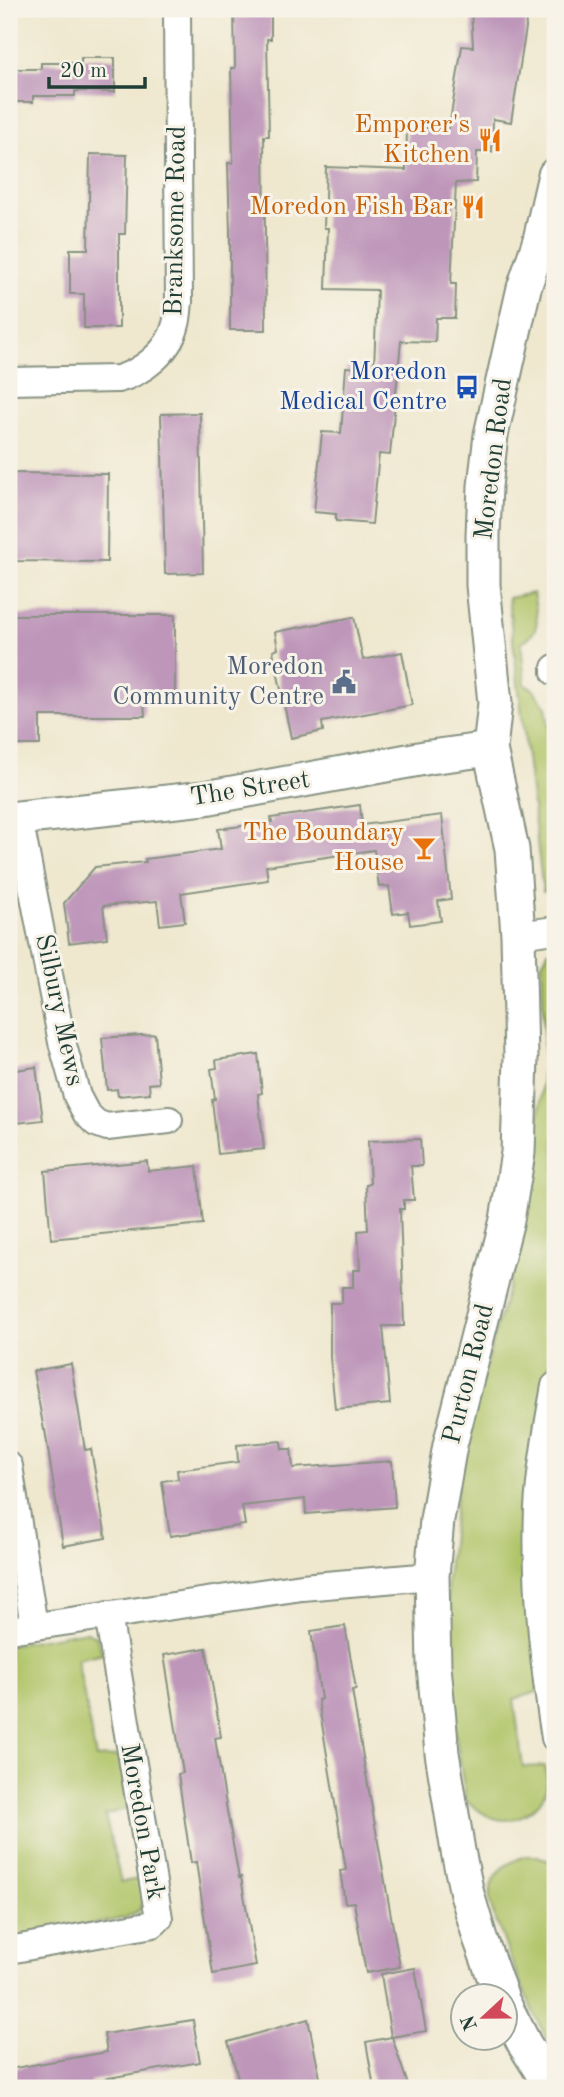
<svg xmlns="http://www.w3.org/2000/svg" width="564" height="2097" viewBox="0 0 564 2097" font-family="'Old Standard TT',serif">
	<style>
		.green { fill: #b0c468; stroke: #68804e; stroke-width: 2 }
		.building { fill: #be96ba }
		.lines { fill: none; stroke-linecap: round; stroke-linejoin: round }
		.minor-casing { stroke: #879282; stroke-width: 30 }
		.tertiary-casing { stroke: #879282; stroke-width: 37 }
		.minor { stroke: #fff; stroke-width: 26 }
		.tertiary { stroke: #fff; stroke-width: 33 }
		.labels { text-anchor: middle; dominant-baseline: central; stroke-width: 6; stroke-linejoin: round; paint-order: stroke }
		.food-label { font-size: 26px; fill: #c56008; stroke: #f7f3e8; text-anchor: end }
		.street-label { font-size: 26px; fill: #1f3d34; stroke: #f7f3e8 }
		.transit-label { font-size: 26px; fill: #164399; stroke: #f7f3e8; text-anchor: end }
		.service-label { font-size: 26px; fill: #4e5e75; stroke: #f7f3e8; text-anchor: end }
	</style>
	<rect width="100%" height="100%" fill="#f7f3e8"/>
	<filter id="ink" filterUnits="userSpaceOnUse"><feTurbulence type="fractalNoise" baseFrequency=".0143" numOctaves="2"/><feDisplacementMap in="SourceGraphic" scale="14" xChannelSelector="R" yChannelSelector="G"/><feConvolveMatrix kernelMatrix="1 2 1 2 8 2 1 2 1" color-interpolation-filters="sRGB"/></filter>
	<filter id="wash" filterUnits="userSpaceOnUse"><feTurbulence type="fractalNoise" baseFrequency=".00686" numOctaves="4" result="noise"/><feDisplacementMap in="SourceGraphic" scale="28" xChannelSelector="R" yChannelSelector="G"/><feGaussianBlur stdDeviation="1.57" result="paint"/><feColorMatrix in="noise" values="0 0 0 0 0 0 0 0 0 0 0 0 0 0 0 0 0 1.4 0 .05"/><feComposite in="paint" operator="in"/></filter>
	<g filter="url(#wash)">
		<rect width="100%" height="100%" fill="#efe8cf"/>
		<!-- green -->
		<path class="green" d="M533,593C536,613 544,632 521,642L525,685L533,689L546,707L555,771V891L543,892L508,598Z
			M555,948V1338L543,1396L537,1692L514,1699L523,1767L545,1766C546,1773 548,1782 546,1788C541,1810 514,1825 494,1818C484,1816 474,1807 466,1801L453,1717L447,1580L458,1480L478,1392L512,1274L536,1151L544,1055L542,963L549,950Z
			M86,1631L96,1637L103,1653L77,1659L96,1758L120,1756L129,1808L105,1815L121,1882L140,1879L145,1897L140,1910L125,1918L9,1941V1645Z
			M526,1856H538L555,1864V2056C535,2016 516,1976 501,1933C496,1920 488,1905 490,1892C492,1872 509,1861 526,1856Z"/>
		<g id="blocks">
			<!-- building -->
			<path class="building" d="M234,9H271V39H267L269,136H264L266,330H230V232L228,163H233L231,68H235Z
				M471,9H525L526,28L511,122L493,119L492,152H477L476,182L456,183L451,284H456L455,318H436L435,342L401,341L390,455L379,454L372,524L336,521V514L314,512L322,432L341,433L346,367L374,369L377,290L326,289L328,228H324L326,167L406,170L407,128H449L462,46L473,47Z
				M81,58H115V92L75,91V96H33V102H9V69H41V63H81Z
				M90,154L127,155L125,234H119V328H84V294H70V249H88Z
				M200,413L203,573L165,574L161,414Z
				M9,473L108,474L107,562L9,561Z
				M9,615H175V702H144L145,716H40V745H9Z
				M354,617L363,660L402,652L412,705L322,722L323,731L291,738L273,651L278,649L275,632Z
				M360,805L362,825L442,815L451,899L438,901L441,921L410,925L408,912L393,914L389,886L379,887L374,850L266,866L268,880L181,893L185,922L160,925L157,901L103,906L107,938L69,943L64,903L95,867L146,862L145,859L221,849L218,829L272,822L271,818Z
				M155,1034L159,1083L149,1084L150,1093L118,1096L117,1089L107,1090L102,1038Z
				M258,1054L262,1093L258,1094L264,1149L218,1154L212,1100L215,1099L211,1069L217,1068L216,1060Z
				M36,1067L43,1120L9,1124V1071Z
				M420,1139L422,1166H411L414,1200H404V1209H400L404,1326H383L390,1404L335,1409L330,1357V1303H342V1287H353V1270H360L358,1231L368,1230L366,1185L370,1184L368,1141Z
				M147,1161L148,1171L197,1166L203,1224L51,1239L45,1171Z
				M71,1364L85,1450L91,1449L106,1538L63,1546L45,1430H44L33,1371Z
				M281,1441L282,1449H291L293,1468L392,1461L395,1507L306,1514L305,1499L242,1506L245,1525L170,1536L162,1481L178,1479L177,1470L238,1462L237,1445Z
				M345,1626L356,1689L352,1690L363,1757L400,1967L366,1973L354,1902L345,1903L340,1871L346,1870L318,1700L321,1699L311,1631Z
				M206,1648L221,1737L215,1738L227,1811L239,1878L241,1877L256,1966L213,1974L196,1862L191,1863L178,1774L183,1773L164,1655Z
				M415,1968L426,2031L391,2037L381,1974Z
				M308,2019L321,2083L297,2088H241L228,2042Z
				M193,2020L200,2062L91,2081L92,2088H9V2069L107,2052L104,2034Z
				M392,2037L409,2088H374L366,2042Z"/>
		</g>
	</g>
	<g filter="url(#ink)">
		<use href="#blocks" fill-opacity="0" stroke="#879282" stroke-width="2"/>
		<g class="lines">
			<!-- minor casing -->
			<g class="minor-casing">
				<path id="minor" d="M9,381L118,379C143,372 170,351 176,324C178,317 178,309 179,302L177,9
					M555,668V672
					M19,818L62,1042L77,1096L86,1113L96,1123L107,1127L169,1120
					M518,935L555,930
					M555,1386C548,1424 540,1469 538,1508C535,1585 543,1662 555,1738
					M9,1466L34,1626
					M9,1630L302,1587L432,1576
					M9,1950L153,1924L159,1918L108,1615"/>
			</g>
			<!-- tertiary casing -->
			<g class="tertiary-casing">
				<path id="tertiary" d="M9,819L205,798L430,757L490,749
					M501,1996L480,1938L467,1894L458,1851L442,1753L434,1666L432,1576L437,1520L450,1445L507,1220L518,1153L521,1057L518,935L512,849L490,749L495,703L483,585V535L485,486L491,435L513,336L524,288L540,240L555,175
					M504,2004L525,2045L552,2088"/>
			</g>
			<!-- minor -->
			<use href="#minor" class="minor"/>
			<!-- tertiary -->
			<use href="#tertiary" class="tertiary"/>
		</g>
	</g>
	<!-- icons -->
	<defs>
		<g id="restaurant-bare" transform="scale(1.89)"><path d="M-5-6h1v4h1v-4h1v4h1v-4h1v5L-1.5 .5V6h-2V.5L-5-1ZM5-6V6H3V1.5H1.5Q1.5-4 5-6Z" fill="#e8710a" stroke="#f7f3e8" stroke-width="2.5" paint-order="stroke"/></g>
		<g id="bus-bare" transform="scale(1.89)"><path d="M-5-6H5V4H4V6H2V4H-2V6H-4V4H-5ZM-3.5-4V0h7V-4ZM-3.5 1.2v1.5H-2V1.2ZM2 1.2v1.5H3.5V1.2Z" fill="#1a4fb4" stroke="#f7f3e8" stroke-width="2.5" paint-order="stroke"/></g>
		<g id="civic-bare" transform="scale(1.89)"><path d="M-.6-6.5H3V-4.5H.6V-3L4-1V1h2V6H-6V1h2V-1L-.6-3ZM-1.2 2.5V6h2.4V2.5Z" fill="#5c6f8a" stroke="#f7f3e8" stroke-width="2.5" paint-order="stroke"/></g>
		<g id="bar-bare" transform="scale(1.89)"><path d="M-6-5H6L.8 .8V4.5H3.5V6h-7V4.5H-.8V.8Z" fill="#e8710a" stroke="#f7f3e8" stroke-width="2.5" paint-order="stroke"/></g>
	</defs>
	<g fill-rule="evenodd">
		<use href="#restaurant-bare" x="490" y="140"/>
		<use href="#restaurant-bare" x="473" y="207"/>
		<use href="#bus-bare" x="467" y="387"/>
		<use href="#civic-bare" x="344" y="682"/>
		<use href="#bar-bare" x="424" y="848"/>
	</g>
	<g class="labels">
		<!-- food labels -->
		<g class="food-label">
			<text x="470" y="125">Emporer's<tspan x="470" dy="30">Kitchen</tspan></text>
			<text x="453" y="207">Moredon Fish Bar</text>
			<text x="404" y="833">The Boundary<tspan x="404" dy="30">House</tspan></text>
		</g>
		<!-- street labels -->
		<g class="street-label">
			<text transform="translate(176 221) rotate(-89)">Branksome Road</text>
			<text transform="translate(494 459) rotate(-83)">Moredon Road</text>
			<text transform="translate(250 789) rotate(-9)">The Street</text>
			<text transform="translate(59 1010) rotate(78)">Silbury Mews</text>
			<text transform="translate(469 1374) rotate(-76)">Purton Road</text>
			<text transform="translate(142 1822) rotate(80)">Moredon Park</text>
		</g>
		<!-- transit labels -->
		<g class="transit-label">
			<text x="447" y="372">Moredon<tspan x="447" dy="30">Medical Centre</tspan></text>
		</g>
		<!-- service labels -->
		<g class="service-label">
			<text x="324" y="667">Moredon<tspan x="324" dy="30">Community Centre</tspan></text>
		</g>
	</g>
	<!-- margin -->
	<rect width="564" height="2097" fill="none" stroke="#f7f3e8" stroke-width="35"/>
	<!-- north arrow -->
	<g transform="translate(484 2017) rotate(248)"><circle r="33" fill="#f7f3e8" stroke="#a1aaa0" stroke-width="2"/>
	<path d="M0-5L12 26L0 18L-12 26Z" fill="#d1495b"/>
	<text y="-10" font-size="19" font-weight="bold" text-anchor="middle" fill="#1f3d34">N</text>
	</g>
	<!-- scale -->
	<path d="M49 77v10h96v-10" fill="none" stroke="#1f3d34" stroke-width="3.5"/>
	<text x="60" y="77" font-size="21" fill="#1f3d34" stroke="#f7f3e8" stroke-width="5" paint-order="stroke">20 m</text>
</svg>
